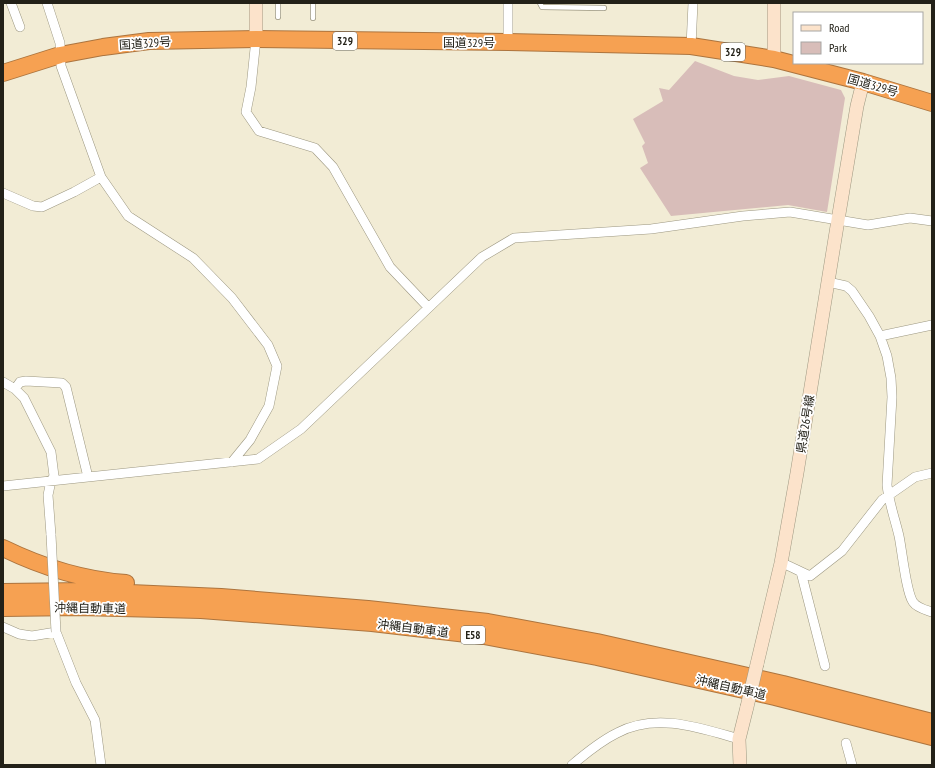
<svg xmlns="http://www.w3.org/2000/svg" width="935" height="768" viewBox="0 0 935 768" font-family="'PT Sans Narrow','Noto Sans JP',sans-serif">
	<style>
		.green { fill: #d8bdb9 }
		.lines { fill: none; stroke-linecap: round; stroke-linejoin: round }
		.lane-casing { stroke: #9c9781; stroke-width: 6 }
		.street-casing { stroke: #9c9781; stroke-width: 10 }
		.secondary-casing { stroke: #9c9781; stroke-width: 14 }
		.highway-casing { stroke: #ac743e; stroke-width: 18 }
		.lane { stroke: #fff; stroke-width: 4.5 }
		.street { stroke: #fff; stroke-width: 9 }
		.secondary { stroke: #fce3cb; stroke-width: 13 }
		.highway { stroke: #f6a152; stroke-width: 16 }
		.street-bridge-casing { stroke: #9c9781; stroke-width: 10; stroke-linecap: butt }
		.secondary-bridge-casing { stroke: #9c9781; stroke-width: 14; stroke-linecap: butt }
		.street-bridge { stroke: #fff; stroke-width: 9 }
		.secondary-bridge { stroke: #fce3cb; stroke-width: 13 }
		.labels { text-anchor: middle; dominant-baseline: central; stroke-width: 3.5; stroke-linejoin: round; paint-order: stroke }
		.shield { fill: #fff; stroke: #65645d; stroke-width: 1 }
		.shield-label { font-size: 11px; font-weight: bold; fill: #232118 }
		.street-label { font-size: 12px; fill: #232118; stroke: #fff }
	</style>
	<rect width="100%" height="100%" fill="#f2ecd5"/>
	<!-- green -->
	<path class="green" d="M695,61L734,76L758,80L789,76L841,90L845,98L827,212L788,205L671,216L640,168L648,163L642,146L645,143L633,119L663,101L659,88L669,90Z"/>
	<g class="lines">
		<!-- lane casing -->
		<g class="lane-casing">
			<path id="lane" d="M278,3V17
				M540,3L542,7L604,8
				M313,18V3"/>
		</g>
		<!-- street casing -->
		<g class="street-casing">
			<path id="street" d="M11,3L20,27
				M508,3V42
				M256,39L251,87L246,112L259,131L315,148L333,167L390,267L428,307
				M691,46L693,3
				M101,177L128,216L193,258L232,298L268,345L277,366L269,406L250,440L232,462
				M3,193L33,206L42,207L74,192L101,177L61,66L60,43L47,3
				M828,282L846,286L852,291L869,316L880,336L887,356L891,378L892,397L887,485C889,503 895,519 899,536C902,550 906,592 913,602C917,608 926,610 932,612
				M880,336L932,325
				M3,382L15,389L24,398L51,452L54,476L51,481L48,495L51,535
				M15,389L20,382L26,381L62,383L66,387L88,477
				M3,486L258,459L301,429L482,257L514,238L651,229L743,216L790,212L868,225L910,218L932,221
				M781,563C791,566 800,572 810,576L842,551L882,500L915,477L932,473
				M801,572L825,666
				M3,627L19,634L32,636L56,632L76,683L95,720L101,765
				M846,743L852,765
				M572,765C586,753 601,741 617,733C656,712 700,728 739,739"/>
		</g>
		<!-- secondary casing -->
		<g class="secondary-casing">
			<path id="secondary" d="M256,39V3
				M774,59V3
				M757,664L781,563L797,473L838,220L857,106L863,82
				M740,765L739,739L747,707"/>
		</g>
		<!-- highway casing -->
		<g class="highway-casing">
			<path id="highway" d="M3,73L60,55L103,47L149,41L256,39L508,42L691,46L774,59L863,82L932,103
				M3,548C42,567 83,580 126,583
				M3,592L85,591L221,597L368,609L488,622L597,642L783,684L932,722
				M3,608L80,607L201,610L372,623L484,636L597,657L775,697L932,737"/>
		</g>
		<!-- lane -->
		<use href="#lane" class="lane"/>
		<!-- street -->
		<use href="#street" class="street"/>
		<!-- secondary -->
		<use href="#secondary" class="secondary"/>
		<!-- highway -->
		<use href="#highway" class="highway"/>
		<!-- street-bridge casing -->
		<g class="street-bridge-casing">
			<path id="street-bridge" d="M51,535L56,632"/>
		</g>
		<!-- secondary-bridge casing -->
		<g class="secondary-bridge-casing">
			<path id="secondary-bridge" d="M747,707L757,664"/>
		</g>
		<!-- street-bridge -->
		<use href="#street-bridge" class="street-bridge"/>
		<!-- secondary-bridge -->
		<use href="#secondary-bridge" class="secondary-bridge"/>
	</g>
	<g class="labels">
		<!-- shield labels -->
		<g class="shield">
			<rect x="333" y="32" width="24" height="18" rx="3"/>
			<rect x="721" y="43" width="24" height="18" rx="3"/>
			<rect x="461" y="626" width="24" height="18" rx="3"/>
		</g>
		<g class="shield-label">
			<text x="345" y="41">329</text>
			<text x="733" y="52">329</text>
			<text x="473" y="635">E58</text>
		</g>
		<!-- street labels -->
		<g class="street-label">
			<text x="469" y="42">国道329号</text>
			<text transform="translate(145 43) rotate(-4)">国道329号</text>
			<text transform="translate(873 85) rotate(16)">国道329号</text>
			<text transform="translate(805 424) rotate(-81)">県道26号線</text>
			<text transform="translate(90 608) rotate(1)">沖縄自動車道</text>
			<text transform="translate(413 628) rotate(7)">沖縄自動車道</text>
			<text transform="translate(731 687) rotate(13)">沖縄自動車道</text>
		</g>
	</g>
	<!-- border -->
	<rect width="935" height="768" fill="none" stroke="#232118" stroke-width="8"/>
	<!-- legend -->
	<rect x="793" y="12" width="130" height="52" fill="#ffffff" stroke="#a7a6a3"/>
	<rect x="801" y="25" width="20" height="6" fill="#fce3cb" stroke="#a7a6a3"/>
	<text x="829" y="32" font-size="12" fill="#232118">Road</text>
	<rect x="801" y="42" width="20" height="12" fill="#d8bdb9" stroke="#a7a6a3"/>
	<text x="829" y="52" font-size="12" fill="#232118">Park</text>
</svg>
